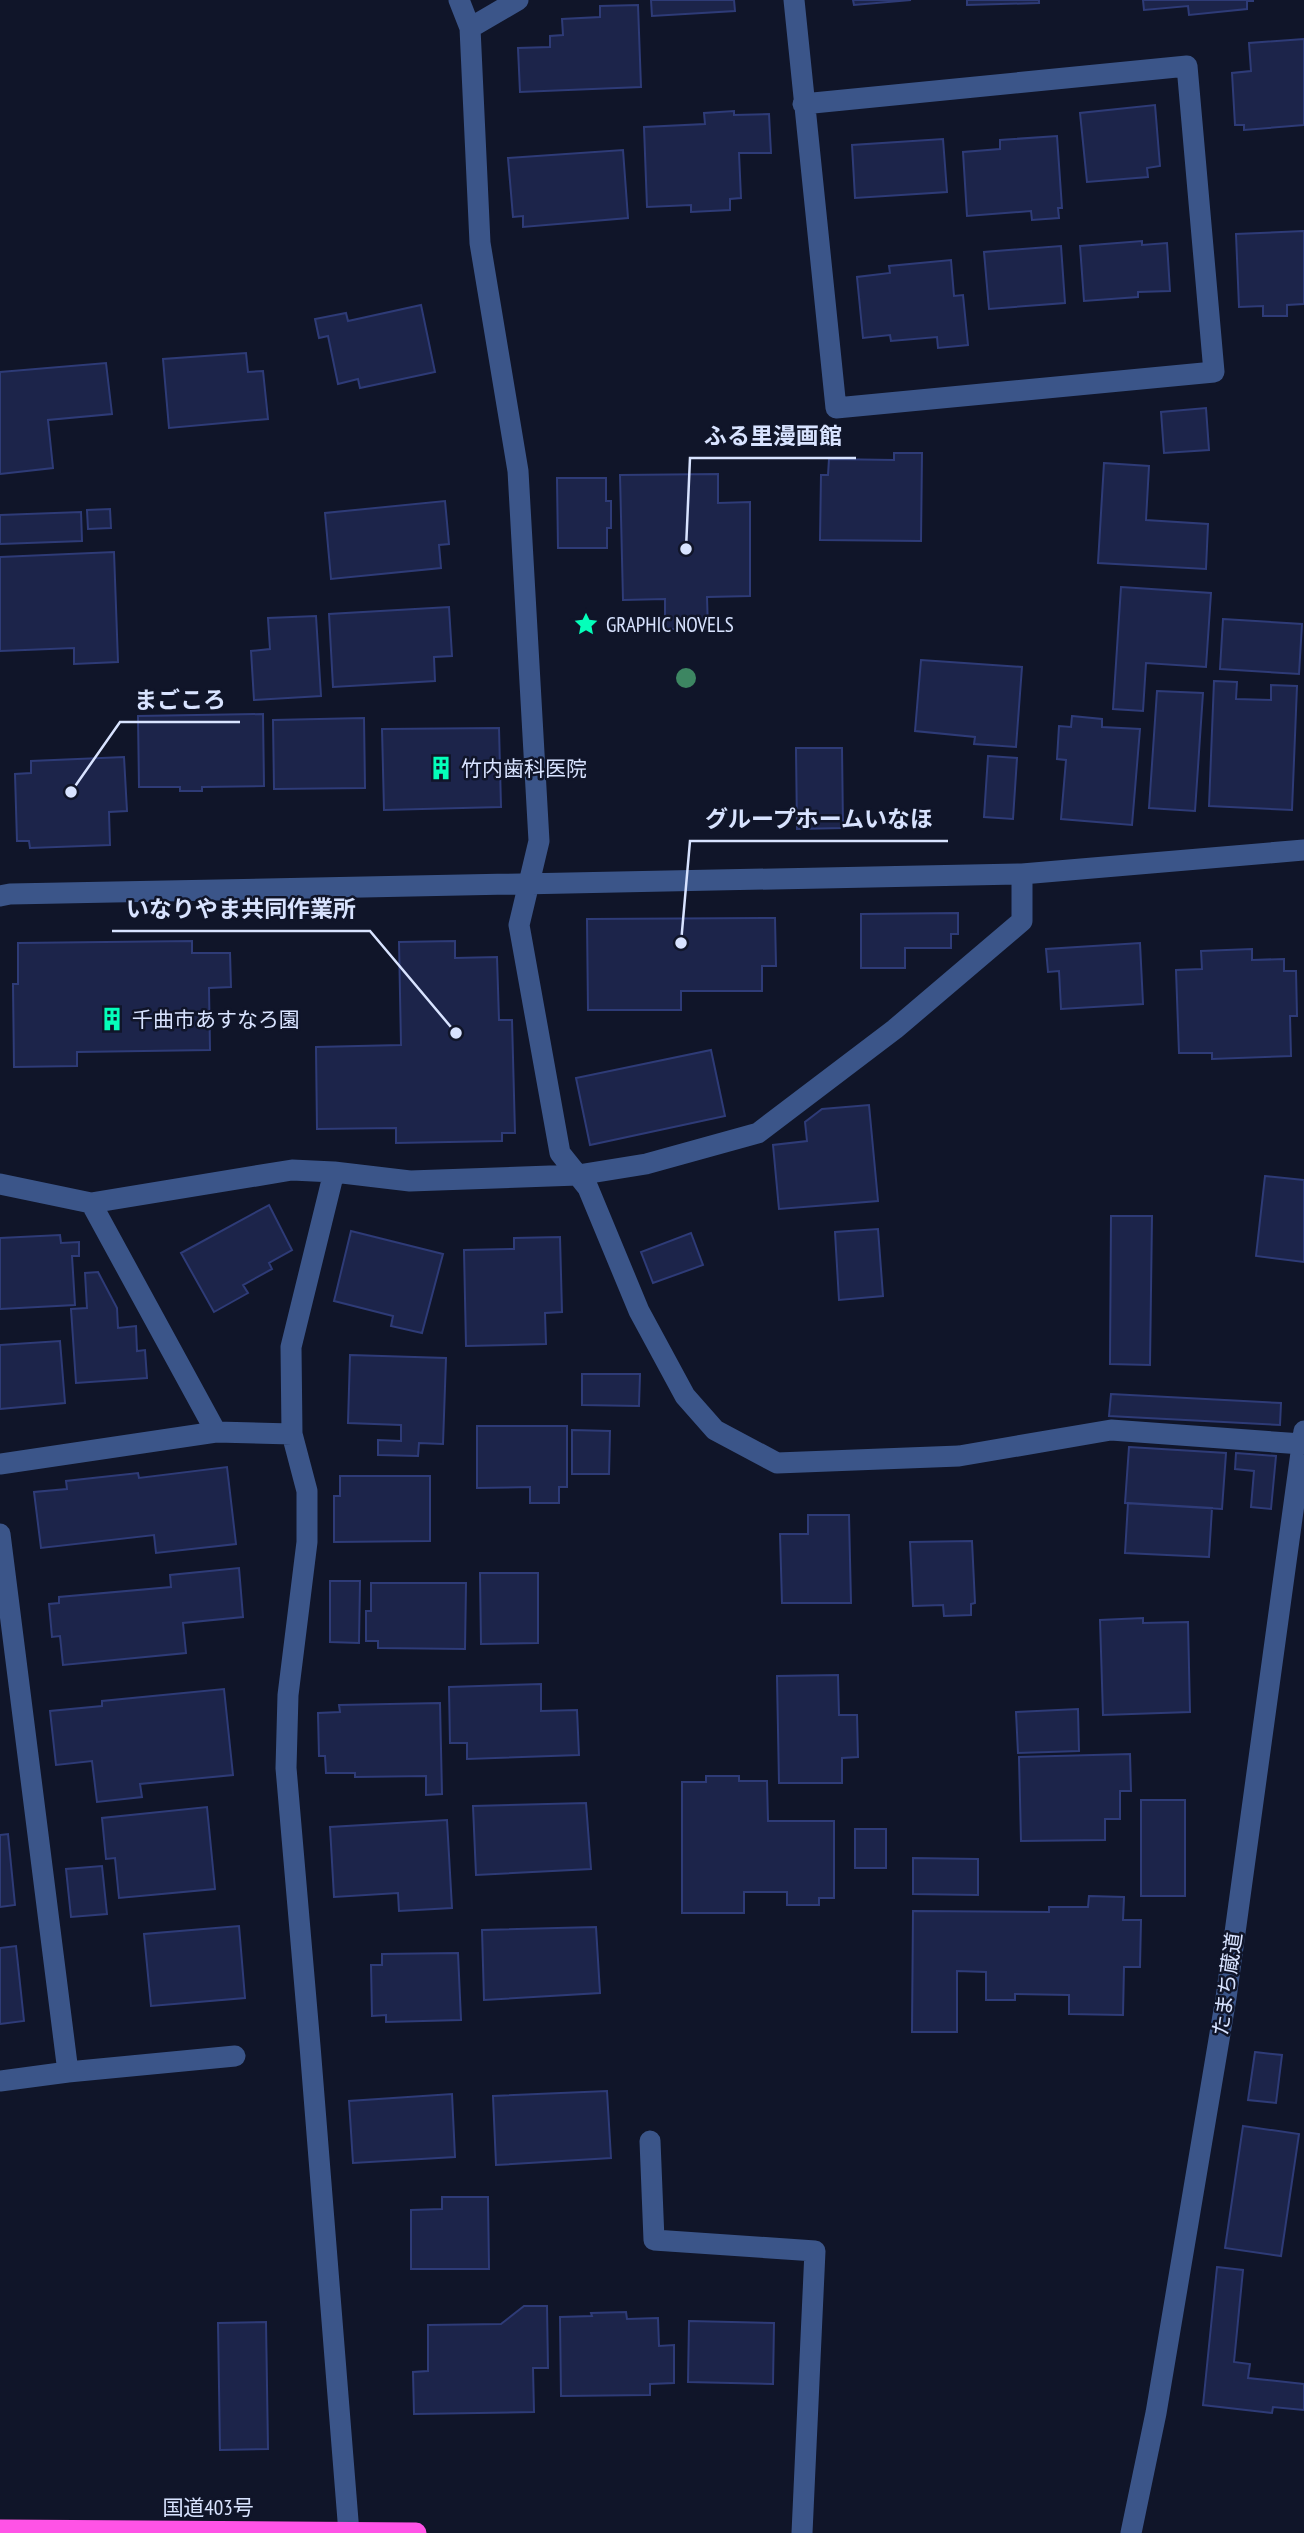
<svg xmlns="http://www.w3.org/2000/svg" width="1304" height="2533" viewBox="0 0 1304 2533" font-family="'PT Sans Narrow','Noto Sans JP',sans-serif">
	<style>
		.building { fill: #1c244a; stroke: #2e3b77; stroke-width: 2 }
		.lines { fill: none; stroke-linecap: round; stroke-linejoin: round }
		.minor { stroke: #3b5589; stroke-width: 21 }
		.highway { stroke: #ff53e6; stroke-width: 21 }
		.tree { fill: #3d8662 }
		.labels { text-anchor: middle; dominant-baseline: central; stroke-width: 5; stroke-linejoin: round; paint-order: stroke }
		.poi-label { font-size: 21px; fill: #d8e3ff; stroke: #101529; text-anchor: start }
		.street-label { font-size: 21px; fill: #d8e3ff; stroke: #101529 }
		.leader { fill: none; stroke: #d8e3ff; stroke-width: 2.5 }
		.callout-dot { fill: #d8e3ff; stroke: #101529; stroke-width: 2.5 }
		.callout-label { font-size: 23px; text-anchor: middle; font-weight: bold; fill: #d8e3ff; stroke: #101529; stroke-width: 5; stroke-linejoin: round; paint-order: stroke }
	</style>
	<rect width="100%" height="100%" fill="#101529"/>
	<!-- building -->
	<path class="building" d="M651,0H734L735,11L652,16Z
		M853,0H911L854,5Z
		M967,0H1039V3L967,5Z
		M1143,0H1253V1H1247V9L1189,15L1188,6L1144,10Z
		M638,5L641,87L520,92L518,48L550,47V36L563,35L562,19L600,17V6Z
		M1304,39V125L1244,130V125H1235L1232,73L1251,71L1249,43Z
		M1155,105L1160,166L1147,168L1148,177L1087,182L1080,113Z
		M734,111V115L769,114L771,153H739L741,198L730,199V210L691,212V205L647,207L644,127L705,124L704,113Z
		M1057,136L1062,208H1058L1059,218L1032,220L1031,211L967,216L963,152L1000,149V140Z
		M943,139L947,192L855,198L852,145Z
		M623,150L628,218L523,227V216L513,217L508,158Z
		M1304,231V304L1287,305V316H1263V306L1239,307L1236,234Z
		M1142,241V245L1167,243L1170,291L1138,292V297L1084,301L1080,246Z
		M1061,246L1065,303L989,309L984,252Z
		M951,260L954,296L963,295L968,345L938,348L937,337L891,341L890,335L863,338L857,277L890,273L889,266Z
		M421,305L435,372L360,388L358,379L338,384L328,336L319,338L315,319L346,313L348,321Z
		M246,353L248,372L263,371L268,419L169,428L163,359Z
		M106,363L112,414L48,420L53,468L0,474V372Z
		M1206,408L1209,450L1164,453L1161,412Z
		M894,453H922L921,541L820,540L821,475H828L829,459L894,460Z
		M1104,463L1149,466L1146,520L1208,524L1206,569L1098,563Z
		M718,474V503L750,502V596L707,597L708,629H665V599L623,600L620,475Z
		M557,478H606V501H611V528H607V548H558Z
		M445,501L449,544L439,545L441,568L331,579L325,513Z
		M110,509L111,528L88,529L87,510Z
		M81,512L82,541L0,544V515Z
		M114,552L118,662L74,664V648L0,651V557Z
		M1121,587L1211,593L1206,667L1146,663L1143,711L1113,709Z
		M449,607L452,656L434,657L435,681L333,687L329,614Z
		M316,616L321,696L254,700L251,651L270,649L268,618Z
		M1223,619L1302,624L1299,674L1220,669Z
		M921,660L1022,667L1016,747L974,744L975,737L915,731Z
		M1214,681L1237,682L1236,699L1271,700V685L1297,686L1292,810L1209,806Z
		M1157,691L1203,693L1195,811L1149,808Z
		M263,714L264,786L202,787V791H180V787H139L138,716Z
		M1072,716L1102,719V727L1140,729L1132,825L1061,819L1066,760L1057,759L1059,726L1071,727Z
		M364,718L365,788L274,789L273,720Z
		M499,728L501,807L384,810L382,729Z
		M796,748H842L843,828L797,829Z
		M988,756L1017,758L1013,819L984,817Z
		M124,757L127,811L109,812L110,845L30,848L29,841H17L15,774L31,773V761Z
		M958,913V934H951V948H905V968H861V914Z
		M775,918L776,966H762V991H681V1010H588L587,919Z
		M192,941V953H230L231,987L209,988L210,1050L77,1052V1066L14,1067L13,984H18V943Z
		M455,941V958L497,957L499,1020H512L515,1133H502V1141L396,1143V1128L317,1129L316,1047L401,1045L399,942Z
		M1140,943L1143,1004L1061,1009L1059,971L1048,972L1046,949Z
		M1252,949V960L1284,959V971H1296L1297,1016H1290L1291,1056L1212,1059V1053H1179L1176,970L1202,969L1201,951Z
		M711,1050L725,1116L590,1145L576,1078Z
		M869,1105L878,1201L779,1209L773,1145L807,1141L805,1122L822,1109Z
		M1265,1176L1304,1180V1262L1256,1256Z
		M269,1205L292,1250L269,1263L272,1269L243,1285L248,1293L214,1312L181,1253Z
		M1111,1216H1152L1150,1365L1110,1364Z
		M878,1229L883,1296L839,1300L835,1232Z
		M351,1231L443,1254L422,1333L391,1326L393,1316L334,1301Z
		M691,1233L703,1265L653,1283L641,1252Z
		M60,1235L61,1243L79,1242V1256H72L75,1305L0,1309V1238Z
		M560,1237L562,1312L545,1313L546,1344L466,1346L464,1250L514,1249V1238Z
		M98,1272L117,1308L118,1328L136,1326L137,1351L145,1350L147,1378L76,1383L71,1309L87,1308L85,1273Z
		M60,1341L65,1403L0,1409V1345Z
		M350,1355L446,1358L443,1444L419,1443L418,1456L378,1455V1440L401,1441V1425L348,1423Z
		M582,1374H640L639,1406L582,1405Z
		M1111,1394L1281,1403L1280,1425L1109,1416Z
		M477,1426H567V1487H559V1503H530V1487L477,1488Z
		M572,1430L610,1431L609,1474H572Z
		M1129,1447L1226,1453L1222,1509L1125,1503Z
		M1236,1453L1276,1456L1271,1509L1251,1507L1254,1471L1235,1469Z
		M227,1467L236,1544L156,1553L154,1535L41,1548L34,1492L67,1489L66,1481L138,1473L139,1478Z
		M340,1476H430V1541L334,1542V1496H340Z
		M1128,1503L1212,1508L1209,1557L1125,1553Z
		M808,1515H849L851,1603H782L780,1534H808Z
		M972,1541L975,1603L971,1604V1615L944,1616L943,1605L913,1606L910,1542Z
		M239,1568L243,1617L183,1623L186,1653L63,1665L60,1636L52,1637L49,1604L59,1603V1597L171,1587L170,1575Z
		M480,1573H538V1643L481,1644Z
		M330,1581H360L359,1643L330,1642Z
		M371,1583H466L465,1649L378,1648V1641H366V1611H371Z
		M1143,1618V1623L1188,1622L1190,1712L1103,1715L1100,1620Z
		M838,1675L839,1715H857L858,1757L842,1758V1783H779L777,1676Z
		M541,1684V1711L577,1710L579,1755L467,1759V1743H450L449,1687Z
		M224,1689L233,1775L140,1784L142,1797L97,1802L92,1761L56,1765L50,1711L102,1706V1701Z
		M440,1703L442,1794L426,1795V1776L355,1777V1773H326L325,1756H319L318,1713L340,1712L339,1705Z
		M1078,1709L1079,1751L1018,1753L1016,1712Z
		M1130,1754L1131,1791H1120V1819H1105V1840L1021,1841L1019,1757Z
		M706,1776H739V1781H767L768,1821H834V1898H819V1905H787V1892H744V1913H682V1782H706Z
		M1141,1800H1185V1896H1141Z
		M586,1803L591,1869L476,1875L473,1806Z
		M207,1807L215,1889L119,1898L115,1858L106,1859L102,1818Z
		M447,1820L452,1908L399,1911L398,1893L334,1897L330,1827Z
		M855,1829H886V1868H855Z
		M8,1834L15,1905L0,1907V1835Z
		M913,1858L978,1859V1895L913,1894Z
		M102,1866L107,1914L71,1917L66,1869Z
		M1089,1896L1124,1897L1123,1920H1141L1140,1967H1124L1123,2015L1069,2014V1995L1015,1994V2000H986V1972L957,1971V2032H912L913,1911L1049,1912V1907H1088Z
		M239,1926L245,1998L151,2006L144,1934Z
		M596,1927L600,1993L484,2000L482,1930Z
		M16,1946L24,2021L0,2024V1948Z
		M458,1953L461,2020L386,2022V2015L372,2016L371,1965H382V1954Z
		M1255,2052L1282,2055L1276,2103L1248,2100Z
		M607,2091L611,2158L496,2165L493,2096Z
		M452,2094L455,2157L353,2163L349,2101Z
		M1243,2126L1299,2134L1281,2256L1225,2248Z
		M442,2197H488L489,2269H411V2210L442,2209Z
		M1217,2267L1243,2270L1234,2362L1250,2364L1248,2378L1304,2384V2410L1273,2407L1272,2413L1203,2405Z
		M524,2306H547L548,2368H533L534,2412L414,2414L413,2372L428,2371V2325L501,2324Z
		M626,2312L627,2319L658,2318L659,2346L674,2345V2383L650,2384V2395L561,2396L560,2317L592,2316L591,2313Z
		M689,2321L774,2323L773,2384L688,2382Z
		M266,2322L268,2449L220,2450L218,2323Z"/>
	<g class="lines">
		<!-- minor -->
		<path class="minor" d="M459,0L470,28L480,243L518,471L539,841L519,925L560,1153L588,1188L639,1311L685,1396L715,1430L777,1463L959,1456L1111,1430L1302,1444
			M794,0L836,408L1214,372L1187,66L803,104
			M470,28L518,0
			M0,896L10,894L1022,874L1304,850
			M334,1172L291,1347L292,1434L307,1491V1542L288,1695L286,1768L310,2046L349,2533
			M0,1184L91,1203L292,1170L334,1172L410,1181L578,1175L646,1164L758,1133L895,1029L1022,921V874
			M91,1203L216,1432
			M0,1464L216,1432L292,1434
			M0,1534L68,2072
			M0,2081L68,2072L235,2056
			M650,2141L654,2240L815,2251L802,2533
			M1131,2533L1156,2413L1226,1998L1304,1431"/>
		<!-- highway -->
		<path class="highway" d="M0,2530L416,2533"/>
	</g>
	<!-- trees -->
	<circle class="tree" cx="686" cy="678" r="10"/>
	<!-- icons -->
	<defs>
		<g id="sight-bare" transform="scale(1.89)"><path d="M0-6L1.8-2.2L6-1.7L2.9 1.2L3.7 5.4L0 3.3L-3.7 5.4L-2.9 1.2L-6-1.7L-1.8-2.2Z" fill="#04ffba" stroke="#101529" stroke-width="2.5" paint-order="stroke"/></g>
		<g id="building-bare" transform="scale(1.89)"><path d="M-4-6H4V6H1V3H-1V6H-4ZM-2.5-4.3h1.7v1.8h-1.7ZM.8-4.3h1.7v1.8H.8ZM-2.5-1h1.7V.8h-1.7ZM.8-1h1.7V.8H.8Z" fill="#04ffba" stroke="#101529" stroke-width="2.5" paint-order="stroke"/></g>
	</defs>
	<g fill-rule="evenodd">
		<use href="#sight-bare" x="586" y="624"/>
		<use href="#building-bare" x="441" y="768"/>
		<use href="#building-bare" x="112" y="1019"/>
	</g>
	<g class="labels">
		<!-- poi labels -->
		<g class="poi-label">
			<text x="606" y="624">GRAPHIC NOVELS</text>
			<text x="461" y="768">竹内歯科医院</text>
			<text x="132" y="1019">千曲市あすなろ園</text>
		</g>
		<!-- street labels -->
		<g class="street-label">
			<text transform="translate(1227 1984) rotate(-82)">たまち蔵道</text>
			<text x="208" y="2507">国道403号</text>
		</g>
	</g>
	<!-- callouts -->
	<path class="leader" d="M686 549L690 458H856M71 792L120 722H240M681 943L690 841H948M456 1033L370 931H112"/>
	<g class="callout-dot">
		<circle cx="686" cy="549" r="7"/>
		<circle cx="71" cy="792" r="7"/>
		<circle cx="681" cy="943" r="7"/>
		<circle cx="456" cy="1033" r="7"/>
	</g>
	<g class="callout-label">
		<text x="773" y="444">ふる里漫画館</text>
		<text x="180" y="708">まごころ</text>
		<text x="819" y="827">グループホームいなほ</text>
		<text x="241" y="917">いなりやま共同作業所</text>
	</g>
</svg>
